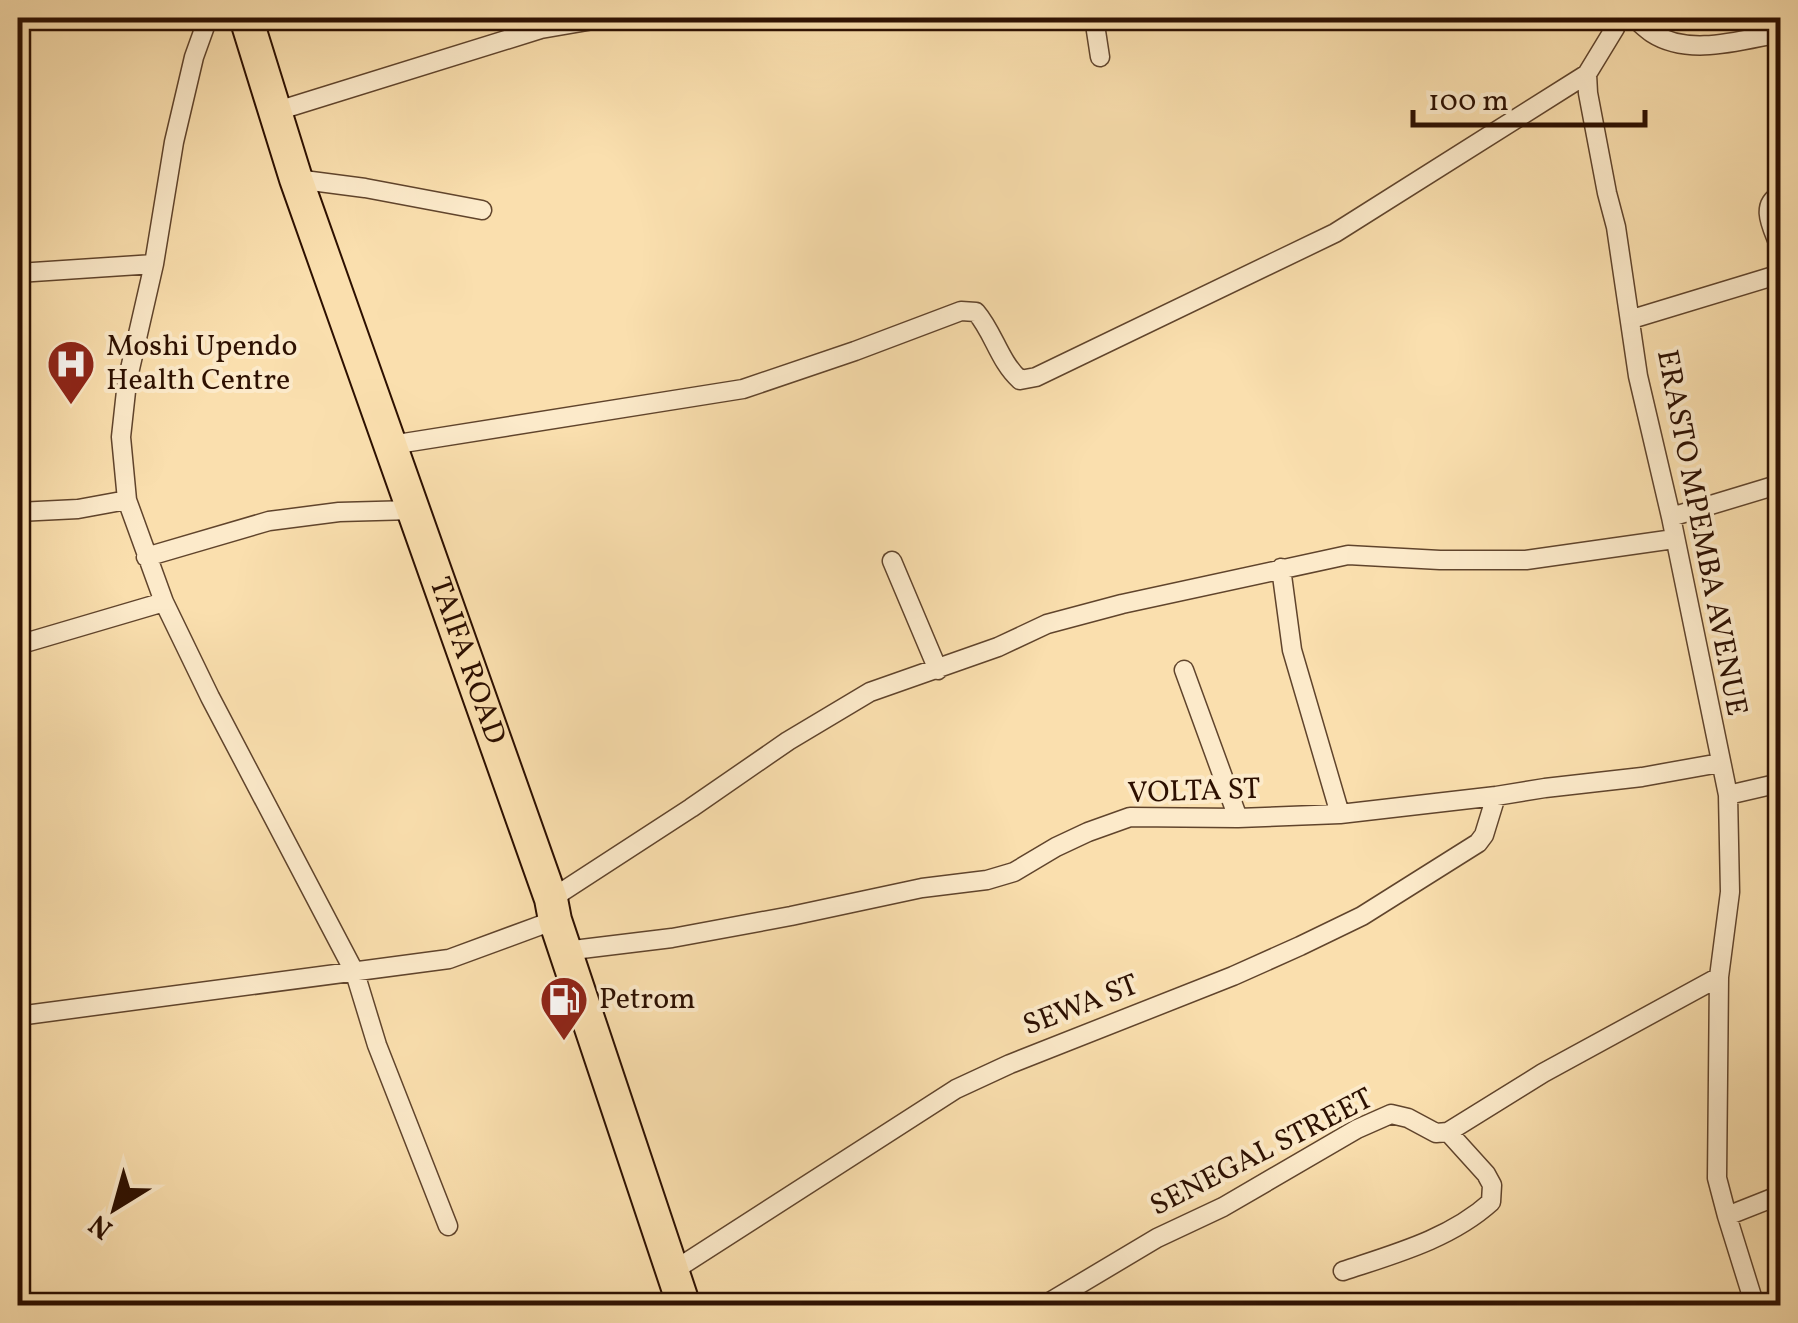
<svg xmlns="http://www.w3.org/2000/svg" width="1798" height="1323" viewBox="0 0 1798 1323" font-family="Vollkorn,serif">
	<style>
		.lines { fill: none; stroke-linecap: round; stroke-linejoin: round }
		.street-casing { stroke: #60442c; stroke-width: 21 }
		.highway-casing { stroke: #2d1001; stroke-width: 36 }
		.street { stroke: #fceaca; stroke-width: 18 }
		.highway { stroke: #fadfae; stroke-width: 32 }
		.labels { text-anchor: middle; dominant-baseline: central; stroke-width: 8; stroke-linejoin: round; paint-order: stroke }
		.poi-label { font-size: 30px; fill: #2d1001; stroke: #fceaca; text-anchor: start }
		.street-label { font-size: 30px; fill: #2d1001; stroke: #fceaca }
	</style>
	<rect width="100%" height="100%" fill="#fadfae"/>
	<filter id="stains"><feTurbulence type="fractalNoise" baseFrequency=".002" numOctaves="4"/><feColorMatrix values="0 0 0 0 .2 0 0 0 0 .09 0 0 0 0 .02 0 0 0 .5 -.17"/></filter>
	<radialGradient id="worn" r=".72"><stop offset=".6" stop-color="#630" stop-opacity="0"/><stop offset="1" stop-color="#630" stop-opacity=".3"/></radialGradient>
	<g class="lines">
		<!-- street casing -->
		<g class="street-casing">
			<path id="street" d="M208,18L194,57L174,142L154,264L127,382L121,437L127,500L164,602L210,697L355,973L377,1045L448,1226
				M1094,18L1100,57
				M1619,18L1615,28L1587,74L1588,93L1607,193L1616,227L1638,376L1671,517L1728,795L1730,892L1719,977L1717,1178L1727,1216L1755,1306
				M1634,18C1640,23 1646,29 1652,33C1689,57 1741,40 1780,33
				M277,111L541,29L605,18
				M296,179L365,188L482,210
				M1780,195C1758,206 1774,230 1780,248
				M18,273L154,264
				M1632,319L1780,274
				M391,445L743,389L855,351L961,311L976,312C994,333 999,361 1020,380L1036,377L1335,233L1587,74
				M18,512L78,509L127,500
				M1671,517L1780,484
				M146,557L269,521L339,512L413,510
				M892,561L938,670
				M1281,568L1292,650L1340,814
				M18,645L164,602
				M1184,670L1238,818
				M1728,795L1780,783
				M551,899L691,808L788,741L870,692L998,647L1047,624L1122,604L1348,555L1440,560H1526L1674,539
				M565,951L672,938L791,916L922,888L987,880L1014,872L1056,847L1088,832L1130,817L1238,818L1340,814L1496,796L1545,788L1642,777L1720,763
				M18,1016L449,959L555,920
				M1727,1216L1780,1195
				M673,1271L956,1089L1010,1064L1233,976L1300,946L1362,916L1478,843L1484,835L1496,796
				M1343,1271C1394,1254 1450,1239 1491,1202L1492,1185L1486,1174L1448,1132
				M1043,1306L1157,1238L1223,1207L1357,1129L1391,1114L1408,1118L1436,1133L1448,1132L1543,1073L1719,977"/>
		</g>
		<!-- highway casing -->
		<g class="highway-casing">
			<g id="highway">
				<path id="s1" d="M246,18L296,179L551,899L555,920L684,1306"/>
			</g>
		</g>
		<!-- street -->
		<use href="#street" class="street"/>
		<!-- highway -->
		<use href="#highway" class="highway"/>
	</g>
	<!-- icons -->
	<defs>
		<g id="hospital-pin" transform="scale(2.5)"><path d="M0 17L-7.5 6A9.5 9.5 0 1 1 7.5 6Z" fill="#8f2418" stroke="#fceaca"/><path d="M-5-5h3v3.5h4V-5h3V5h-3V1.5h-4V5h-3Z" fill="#fff"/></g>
		<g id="fuel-pin" transform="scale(2.5)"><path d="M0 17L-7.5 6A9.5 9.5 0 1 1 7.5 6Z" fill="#8f2418" stroke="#fceaca"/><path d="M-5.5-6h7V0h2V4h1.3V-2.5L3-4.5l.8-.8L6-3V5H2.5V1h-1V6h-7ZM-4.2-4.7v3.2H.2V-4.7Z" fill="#fff"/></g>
	</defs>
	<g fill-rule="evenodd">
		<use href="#hospital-pin" x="71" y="364"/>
		<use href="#fuel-pin" x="564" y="1000"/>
	</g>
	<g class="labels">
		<!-- poi labels -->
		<g class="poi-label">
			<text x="106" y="347">Moshi Upendo<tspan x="106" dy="34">Health Centre</tspan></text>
			<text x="599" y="1000">Petrom</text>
		</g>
		<!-- street labels -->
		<g class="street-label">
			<text transform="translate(1701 533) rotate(79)">ERASTO MPEMBA AVENUE</text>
			<text stroke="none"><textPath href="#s1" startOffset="680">TAIFA ROAD</textPath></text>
			<text transform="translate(1194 792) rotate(-2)">VOLTA ST</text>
			<text transform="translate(1081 1006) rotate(-21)">SEWA ST</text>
			<text transform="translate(1262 1153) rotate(-27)">SENEGAL STREET</text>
		</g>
	</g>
	<!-- margin -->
	<rect width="1798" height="1323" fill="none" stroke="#fadfae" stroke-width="60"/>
	<rect x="20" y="20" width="1758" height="1283" fill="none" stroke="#2d1001" stroke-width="5"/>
	<rect x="30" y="30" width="1738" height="1263" fill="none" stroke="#2d1001" stroke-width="2.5"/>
	<!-- north arrow -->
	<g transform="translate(115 1208) rotate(217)" stroke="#fceaca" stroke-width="8" paint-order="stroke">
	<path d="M0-8L18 38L0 25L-18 38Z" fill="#2d1001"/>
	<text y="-15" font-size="28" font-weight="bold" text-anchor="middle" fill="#2d1001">N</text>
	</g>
	<!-- scale -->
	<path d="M1413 110v15h232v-15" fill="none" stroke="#2d1001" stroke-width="5"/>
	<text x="1428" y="110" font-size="30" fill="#2d1001" stroke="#fceaca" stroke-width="8" paint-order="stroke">100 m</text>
	<rect width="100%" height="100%" filter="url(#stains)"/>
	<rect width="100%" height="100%" fill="url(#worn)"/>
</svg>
